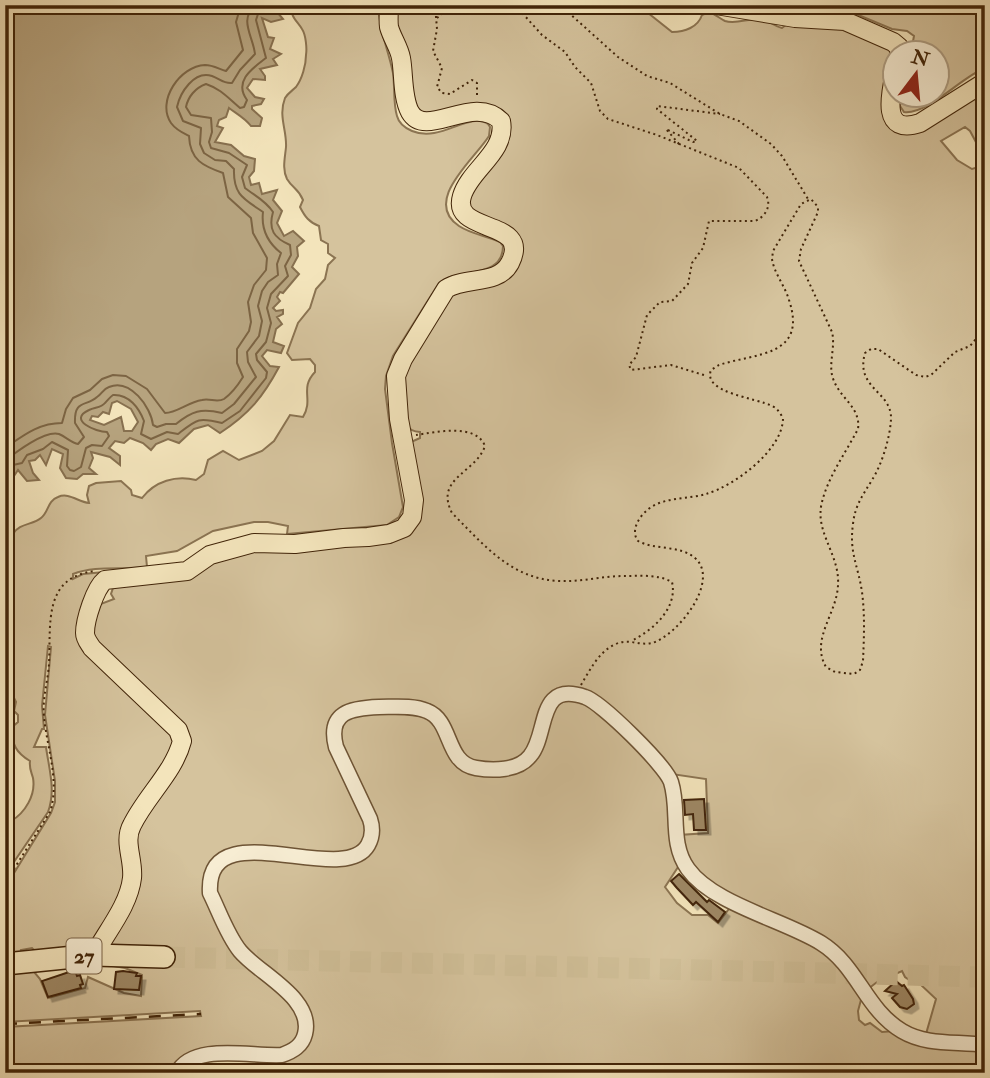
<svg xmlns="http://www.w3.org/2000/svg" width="990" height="1078" viewBox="0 0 990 1078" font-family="'IM FELL Double Pica',serif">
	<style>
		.green { fill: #d5c39d; stroke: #8b7452; stroke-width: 2 }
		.water { fill: #b6a37e; stroke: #87704f; stroke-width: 2; fill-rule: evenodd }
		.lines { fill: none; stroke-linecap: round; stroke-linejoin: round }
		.shore { stroke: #7c6443; stroke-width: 2 }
		.building { fill: #9e8865; stroke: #412408; stroke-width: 2; filter: url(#shadow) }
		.highway-tunnel { stroke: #cfbe97; stroke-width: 21; stroke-dasharray: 21 10; stroke-linecap: butt }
		.minor-casing { stroke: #6e5435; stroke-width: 17 }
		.major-casing { stroke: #412408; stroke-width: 20 }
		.highway-casing { stroke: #412408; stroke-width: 24 }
		.path { stroke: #412408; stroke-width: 2; stroke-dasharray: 2 3.5; stroke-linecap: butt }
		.minor { stroke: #f7edd3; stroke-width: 14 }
		.major { stroke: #f3e4bb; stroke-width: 18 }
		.highway { stroke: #f3e4bb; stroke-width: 21 }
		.rail { stroke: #412408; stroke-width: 2.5; stroke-dasharray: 12 12; stroke-linecap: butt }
		.labels { text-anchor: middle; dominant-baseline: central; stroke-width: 7; stroke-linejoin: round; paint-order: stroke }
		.shield { fill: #f7edd3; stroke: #786045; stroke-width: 2 }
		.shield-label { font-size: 21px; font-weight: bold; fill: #412408 }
	</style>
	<defs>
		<filter id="shadow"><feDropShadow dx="4.5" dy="4.5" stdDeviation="0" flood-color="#0004"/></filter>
	</defs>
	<rect width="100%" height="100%" fill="#f3e4bb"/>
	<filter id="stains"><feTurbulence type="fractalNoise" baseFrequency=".00286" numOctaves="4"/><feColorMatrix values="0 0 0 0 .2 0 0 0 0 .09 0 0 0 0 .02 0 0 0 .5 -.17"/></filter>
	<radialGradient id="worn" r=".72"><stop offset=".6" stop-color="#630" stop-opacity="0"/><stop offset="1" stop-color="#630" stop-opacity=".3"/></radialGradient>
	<!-- green -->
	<path class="green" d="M293,5H378C379,30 388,49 393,73C395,87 393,103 397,116C399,124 405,128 412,131C441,143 469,111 488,124L490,127L489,136C474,160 422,201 459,226C471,234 487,236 500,242L503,246C503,280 457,267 439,283L393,356L386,376L385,389L392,443L403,507L399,517L387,525L287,534L288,526L268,522H254L213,531L177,551L146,556L147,567C123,570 95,565 73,574V579L83,574L105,572L82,624L178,736L139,807L129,877L95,945L36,952L32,948L21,950L22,955L5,957V934L11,927L5,902L6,886L51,813L55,802V781L45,715L51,647L48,646L42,706L44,729H42L34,747H46C49,769 56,790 48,812L5,875C5,856 6,839 11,821C25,813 36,795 33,778C31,771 29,768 30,761C15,752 13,745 11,728L18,722V715L14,711L16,702L14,698L5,697V579L8,578C15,562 7,547 13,534C19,523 33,525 41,518C49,512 47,501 58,497C69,492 78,502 89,503L87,495L89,486L96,483L121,481L131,490L132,495L142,498C155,481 176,475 196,480L204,474L208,460L223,451L239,460L262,451L274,441L290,415L303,417C314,399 299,389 315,372V365L310,359L292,360L287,353L298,323L310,308L316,289L325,279L328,265L335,258L328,253V244L321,240L319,226C309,222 305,217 300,207L303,200C298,188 293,189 287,179C282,169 285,158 286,147C287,130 278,116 285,98C288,93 292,91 296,87C302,79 306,65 306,55C307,49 306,35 302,29C297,20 289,17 293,5Z
		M392,5H638L672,32C685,32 698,27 702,15L709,12C715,14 719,18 725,21C736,25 748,18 760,19C769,20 773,26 782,28L791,21L844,26L890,47L894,52L884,105L885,115L890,123L898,130L909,133L925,128L985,88V159L970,131L965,127L941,141L957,160L972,169L985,165V1043L926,1034L936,999L919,983L915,984L905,977L902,971L877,982L868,989C858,969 844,953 825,941C779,912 685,898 679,835L708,833L706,779L672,774L667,779L671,826L680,864L665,887L677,903L692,915H708L718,923L732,905C785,929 834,941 862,996L858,1011L859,1020L865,1025L870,1023L882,1032L895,1031L922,1042L938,1045L985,1047V1073H274L275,1063L241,1058C255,1058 271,1062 284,1058C313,1050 314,1020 299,998C287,981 264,972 250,957C240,947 217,905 214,892C212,883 216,873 222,867C250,834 336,883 366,854L361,850C324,873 232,820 210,870C204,883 205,893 211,906C221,925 229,946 244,961C261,979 293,991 301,1016C308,1040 289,1051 268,1052C238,1051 189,1040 173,1073H5V1027L201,1016L200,1011L5,1022V971L30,967L40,979L48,998L85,988L88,977L124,993L141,996L142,975L125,968L107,965L106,960L163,964L165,966L166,950L163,951L111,949L106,944C114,922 133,902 136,878C137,861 128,844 134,827L170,771L185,742L182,728L177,722L161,711L90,638V625L94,610L98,605L114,599L111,594L113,588L120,581L178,577L188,575L212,559L254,547L295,548L391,539L399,536L413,526L418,509L409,448L411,442L420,438V432C406,431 404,423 403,410C401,399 399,387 401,377C407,351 433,316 448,295C472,278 509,289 518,254C521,246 520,239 515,232L476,215L467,204C467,196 469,190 474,183C486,165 538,117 489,107C464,101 443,121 419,111C405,97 409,71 405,53C399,31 392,31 392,5Z
		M785,5H985V68C961,77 928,115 904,112L900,106L901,95L937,94V52H911L914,36L907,31L892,29L844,9Z"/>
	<!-- water -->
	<path class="water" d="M5,5H271L283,19L271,22L262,18L268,37L274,38L270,49L281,54L273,59L277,65L260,69L265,76V80L253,79L247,88L255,97L264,99L261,104L252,106V109L262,118L260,126H251C245,118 237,114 229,108L226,117L219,120L217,126L223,128L215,142L231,145L244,156L255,159L254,171L249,177L251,185L259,183L262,194L277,190L273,200L282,211L277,223L284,236L293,231L304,241L297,247L298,256L292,267L299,274L283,293L280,292L277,297L280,301L273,308L276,311L283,310V314L277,317L282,324L276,329L273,342L284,346L281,353L267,350L262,356L270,366L279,367C263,397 249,414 220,433L208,425L194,429L179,443L168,439L156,444L151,450L143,443L130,438L124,443L115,441L109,448L120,456V465L110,457L91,452L93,458L89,468L96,474H83L77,479L66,478L60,468L63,454L52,449L46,465L40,455L35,460L29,461L33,473L39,480L27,481L18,470L12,479L5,482ZM117,401L131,409L138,422L132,431H124L121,417L104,425L90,420L92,416L98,417L103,412L109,414L112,403Z"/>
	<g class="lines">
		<!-- shore -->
		<path class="shore" d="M5,448C24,435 39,423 62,423L66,409L73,398L90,390L102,379L113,375L126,376L147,389L165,413C177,413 188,402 202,400C210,398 217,403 224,399C231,394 238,385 243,377L237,363V349L249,331L251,322L248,302L254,285L266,270L267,258L253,233L251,218L228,197L223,173C203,166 190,160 189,136C183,133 176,130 171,123C156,101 180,66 205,65C213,65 219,69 226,71L243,50L236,22L241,5
			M5,461C16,452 45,430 59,434C66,437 72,443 78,444L84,437L75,423C74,399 86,407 97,397C102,394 103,389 109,387C130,378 151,407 153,425L157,427L166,424H176C192,411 201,408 222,413L234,404L256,377L248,362L247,352L259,336L262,321L258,306L262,291L268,282L278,275L277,264L281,253C267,242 261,229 263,212C244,199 233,195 234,169L226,161L215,160L204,153L200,144L201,128L183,121L177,107C180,93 194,70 212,76C220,79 224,84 232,83L240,70L255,54C253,36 238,19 256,5
			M5,474L13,465L22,463L27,455L43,449L52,442L68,450L67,466L70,470L74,471L81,467L86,448L92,445L102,446L109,436L107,432C96,432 67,420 89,410C95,407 101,408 105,403C108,400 110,397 113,395C129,394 139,408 144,421L141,434L151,439L167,432L178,434C197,419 198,417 222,423L240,411L266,378L267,372L257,360L256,354L266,342L271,323L267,308L271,294L288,276L285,266L291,255L290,245C274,238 268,230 273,212C265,200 255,196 245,188L242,177L247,165L229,153L211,148L209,142L212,132L211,118L191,115L186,107C188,97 195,88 206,84C221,89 228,98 240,108L244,107L247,100C233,81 253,68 266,58L256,20L258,14L267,10V5"/>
	</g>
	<!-- building -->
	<path class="building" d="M704,799L706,830H694L693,814L685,815L684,800Z
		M679,874L707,902L709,900L725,912L718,922L696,902L693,905L677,888L671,881Z
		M75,970L77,976L80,975L83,984L80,985L81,988L48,997L42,981Z
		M123,971L137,973L136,976H141L139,990L114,989L116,972Z
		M896,981L902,986L904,985L913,999L914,1004L907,1009L900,1007L892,998L897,994L885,991Z"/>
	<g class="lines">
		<!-- highway-tunnel -->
		<path class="highway-tunnel" d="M164,957L985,977"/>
		<!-- minor casing -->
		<g class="minor-casing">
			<path id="minor" d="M177,1073C193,1042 252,1057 282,1055C293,1051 302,1046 305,1034C314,998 259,974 240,951C227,935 219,911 210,893C205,809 343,889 368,845C373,836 373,828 370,819L336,747C327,712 351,708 379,707C394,707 413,705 427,711C453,721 445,763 476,768C493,771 518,771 530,756C549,734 536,680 585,697C601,702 666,766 671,782C680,810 669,843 688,869C713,904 784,920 821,943C858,966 865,1009 902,1031C927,1046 957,1041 985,1045"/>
		</g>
		<!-- major casing -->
		<g class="major-casing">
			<path id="major" d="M716,5L795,18L845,21L893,42L899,47V52
				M895,73C890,95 881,136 920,123L985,82
				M94,955C107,931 129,905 132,878C134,860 123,841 132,825C146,796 174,772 182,741L178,730L92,648C89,643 85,639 85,633C85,620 95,588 105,580L187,571L210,555L254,543L295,544L344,538L368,537L389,534L404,528L412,517L414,500L399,419L396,376L403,359L446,289C465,276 498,286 510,263C533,218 450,235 462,196C470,169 507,152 501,121C473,93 426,140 410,112C402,97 404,74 401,58C399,47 392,38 389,27C388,20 389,12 389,5"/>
		</g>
		<!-- highway casing -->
		<g class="highway-casing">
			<path id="highway" d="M5,964L94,955L164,957"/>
		</g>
		<!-- path -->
		<path class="path" d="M435,5L437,29L433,51L442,68L437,87L442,93L450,94L472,80L477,83V97
			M515,5L542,35L565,52L575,67L591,83L600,111L608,119L657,135L739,168L767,197C771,207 765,217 755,221H709L703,248L692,263L688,284L672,301L660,302L647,315L636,357L629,365L631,370L671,365L707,376
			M560,5L618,57L647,76L670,83L720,114L739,121L771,144L782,156L808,199
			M437,18L452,5
			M679,144L666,129L693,142L697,141L657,109V106L720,114
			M416,435C436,432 476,423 485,446C476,473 434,478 452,513C484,545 511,579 559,581C581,582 603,576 624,576C640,576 658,574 672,582C678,608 653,630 633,640
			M581,685C590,670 599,651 616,644C629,638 639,646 652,643C677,636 721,581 695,558C680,545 654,550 638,541C629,529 642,512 653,506C669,497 689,499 706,494C734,486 783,450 783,418C780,413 778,409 772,406C757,398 702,393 711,370L719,365C755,353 808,357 789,300C785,286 774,273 772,259L773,251L801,204L811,199L818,207V212L801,249L799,261L832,332C836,348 827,366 834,381C841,399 861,408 858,429C846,452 828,477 822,502C814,532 840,554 838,585C837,614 810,639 826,667L835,672L854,674L860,670L863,661C864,638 865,615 862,592C858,565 849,553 853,524C855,505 863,495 872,480C882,464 890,438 891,419C892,391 855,389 865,353L871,349H878L916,375L925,377L931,375L955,352L970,346L985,328
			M5,883L50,812C60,782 47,748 44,717C42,699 48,681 49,663C51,623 43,577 95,571
			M5,913L9,927L5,932"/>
		<!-- minor -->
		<use href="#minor" class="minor"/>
		<!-- major -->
		<use href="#major" class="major"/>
		<!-- highway -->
		<use href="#highway" class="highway"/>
		<!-- rail -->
		<path class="rail" d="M5,1024L201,1014"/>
	</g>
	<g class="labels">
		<!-- shield labels -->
		<rect class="shield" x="66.5" y="938.5" width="35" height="35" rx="5"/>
		<g class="shield-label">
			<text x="84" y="956">27</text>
		</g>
	</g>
	<!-- margin -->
	<rect width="990" height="1078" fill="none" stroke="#f3e4bb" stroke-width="28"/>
	<rect x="7" y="7" width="976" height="1064" fill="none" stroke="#412408" stroke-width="3.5"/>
	<rect x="14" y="14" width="962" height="1050" fill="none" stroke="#412408" stroke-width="2"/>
	<!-- north arrow -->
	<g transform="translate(916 74) rotate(16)"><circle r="33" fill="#f7edd3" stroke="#ae9d82" stroke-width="2"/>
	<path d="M0-5L12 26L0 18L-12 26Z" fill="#8f2418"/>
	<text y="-10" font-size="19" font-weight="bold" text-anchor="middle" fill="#412408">N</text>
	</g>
	<rect width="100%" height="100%" filter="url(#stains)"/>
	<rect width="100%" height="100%" fill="url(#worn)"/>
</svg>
